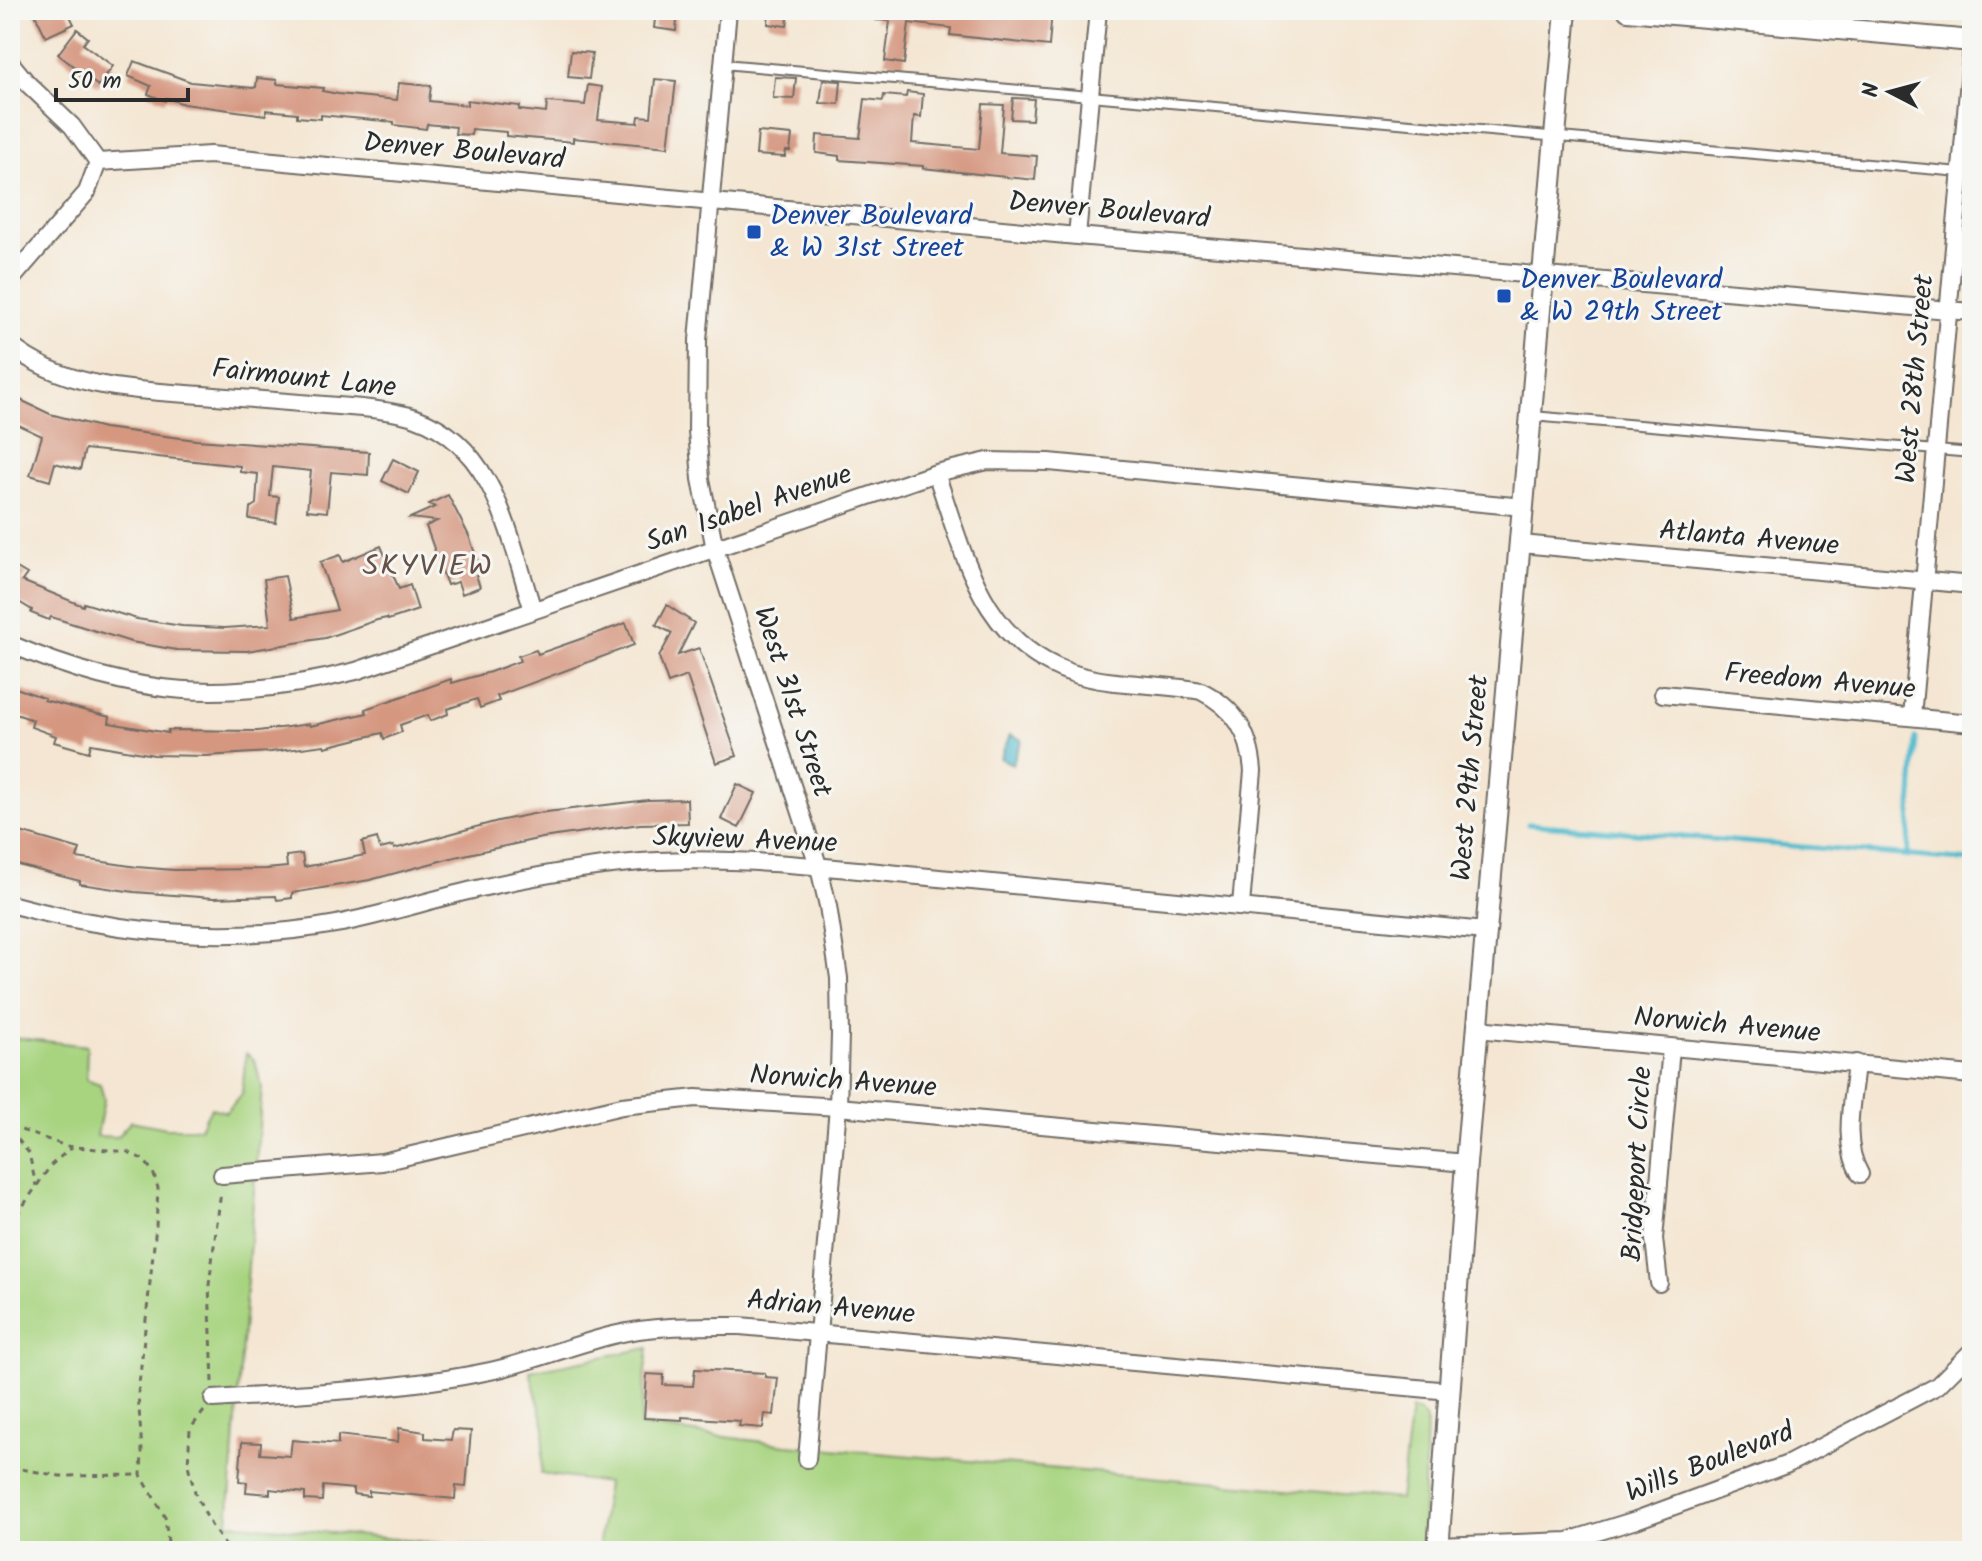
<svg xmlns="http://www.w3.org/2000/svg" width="1982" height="1561" viewBox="0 0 1982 1561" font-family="Kalam,sans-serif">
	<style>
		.green { fill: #a8d480; stroke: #6a8056; stroke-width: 2 }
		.water { fill: #51bbce; stroke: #3e737c; stroke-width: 2 }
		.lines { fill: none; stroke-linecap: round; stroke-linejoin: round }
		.stream { stroke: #51bbce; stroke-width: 5 }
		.building { fill: #d59780 }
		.service-casing { stroke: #716c65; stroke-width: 12 }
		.minor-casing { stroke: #716c65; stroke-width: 20 }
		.tertiary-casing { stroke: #716c65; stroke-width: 24 }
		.path { stroke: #716c65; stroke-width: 3; stroke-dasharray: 6 6; stroke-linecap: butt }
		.service { stroke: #fff; stroke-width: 8 }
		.minor { stroke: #fff; stroke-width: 16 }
		.tertiary { stroke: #fff; stroke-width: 20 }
		.transit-dot { fill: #1a4fb4; stroke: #f6f6f2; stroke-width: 3 }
		.labels { text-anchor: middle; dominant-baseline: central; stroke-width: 6; stroke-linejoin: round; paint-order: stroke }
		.street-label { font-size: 28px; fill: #2b2b2b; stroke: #f6f6f2 }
		.transit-label { font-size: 28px; fill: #164399; stroke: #f6f6f2; text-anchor: start }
		.neighbourhood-label { font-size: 30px; letter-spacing: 2px; fill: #665149; stroke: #f6f6f2 }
	</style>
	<rect width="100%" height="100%" fill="#f6f6f2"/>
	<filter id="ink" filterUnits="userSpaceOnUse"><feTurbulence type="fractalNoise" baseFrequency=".0125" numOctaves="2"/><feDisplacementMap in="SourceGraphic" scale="16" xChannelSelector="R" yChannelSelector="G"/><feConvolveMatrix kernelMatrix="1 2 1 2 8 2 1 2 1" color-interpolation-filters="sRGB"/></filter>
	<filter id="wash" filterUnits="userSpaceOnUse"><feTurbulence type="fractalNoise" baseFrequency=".006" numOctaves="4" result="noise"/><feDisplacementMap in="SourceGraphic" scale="32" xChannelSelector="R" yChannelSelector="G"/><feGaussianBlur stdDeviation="1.8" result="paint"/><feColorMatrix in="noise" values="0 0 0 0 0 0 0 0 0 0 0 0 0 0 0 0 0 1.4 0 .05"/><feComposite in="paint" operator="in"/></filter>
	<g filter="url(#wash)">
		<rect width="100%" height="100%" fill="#f4e6d2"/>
		<!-- green -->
		<path class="green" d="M10,1037L87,1046L86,1079L100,1084L104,1099L97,1136L117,1137L131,1121L167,1128H200L211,1108L226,1112L242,1094L246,1053L255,1061L262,1087L228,1523L522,1551H10Z
			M648,1348L640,1426L787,1445L1400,1499L1411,1409L1420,1412L1426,1420L1422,1551H598L607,1483L541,1474L545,1427L530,1371Z"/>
		<!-- water -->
		<path class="water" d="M1010,735L1022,740L1012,764L1000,758Z"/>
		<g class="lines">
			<!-- stream -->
			<path class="stream" d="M1528,824L1972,861
				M1908,854L1916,738"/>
		</g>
		<g id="blocks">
			<!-- building -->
			<path class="building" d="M33,10H67L74,24L46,37Z
				M656,10H678L676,31L654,28Z
				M769,10H789L787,26L768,24Z
				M876,10H1052L1049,46L950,35L951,28L909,23L904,64L885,61L890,21L875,20Z
				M77,29L88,38L83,44L113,66L98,86L58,54Z
				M571,51L592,53L589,79L568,77Z
				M134,61L191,82L253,88L256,87L257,78L277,80V84L323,88L322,91L338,94L397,100L399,83L431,86L429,101L467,105V100L484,102L520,106L519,110L546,113L547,102L585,105L588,85L602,87L598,120L638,123L639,116L651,117L655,79L676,81L668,147L573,138V142L506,136V132L472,129L471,135L455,134L456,127L427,124L426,129L394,125V122L321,115V119L297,117V113L266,110V115L184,104L166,98L165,101L148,94L151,86L128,76Z
				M775,77L796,78L794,99L773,98Z
				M823,80L841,81L839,104L820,103Z
				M907,92L923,94L921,117L914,116L912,143L979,149L983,104L1004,105L1000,153L1037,156L1035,180L923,168V166L839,160V156L816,153L817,135L860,138L865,99L883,101L884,95L906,97Z
				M1013,98L1034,99L1032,120L1011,119Z
				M758,132L792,135L790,151H786L785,157L756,155Z
				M10,395L50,414L104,428L196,440L369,452L368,475L331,472L327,512L307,510L311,471L273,467L270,496L279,497L276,523L249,519L250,508L256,504L258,474L240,472V466L85,449L80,470L55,463L50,481L30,475L42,436L10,421Z
				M393,459L419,472L409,494L382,481Z
				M448,495L469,536L479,565L480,574L476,575L480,587L462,594L458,582L447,585L426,526L437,521L410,518L435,507L429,504Z
				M381,546L399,589L410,585L418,610L388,620L387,618L377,620L325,638L247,651L177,650L131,642L51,617L49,620L31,613L32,610L12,598L10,601V564L27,574L22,581L83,606L84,603L137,619L182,626L225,628L270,625L264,579L285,576L294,618L337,610L320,562L340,555L343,562Z
				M667,605L694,623L678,655L699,648L737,756L716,763L687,676L668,683L659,657L672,633L656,625Z
				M626,623L634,645L497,696L499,701L480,708L477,699L447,709L448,714L430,721L428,715L400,725L402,732L384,739L382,733L325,747L324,745L271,752L206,756L154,755L91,744L89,752L54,742L56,736L31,727L33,720L10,712V686L45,698L44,700L110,717L109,723L168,733V730L258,731L309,724L310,726L367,713L365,709L412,693L451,679L452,683L490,672L520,661L518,656L536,650L538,654Z
				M737,784L756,793L739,828L721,819Z
				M687,799L688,823L640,824L542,838L455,857L370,880L292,893V898L277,900L276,896L213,898L134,892L80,884V881L10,863V829L80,849L77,858L137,867L174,870L266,869L287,867L286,856L302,854L304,867L365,855L362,842L377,838L380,849L393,846L394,849L498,821L538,813L648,800Z
				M695,1369L765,1373V1377L778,1378L774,1415L765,1414L763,1428L739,1426L740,1421L682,1417V1420L644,1418L647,1374L664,1375L663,1385L693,1386Z
				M399,1428L425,1432V1438L451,1440L453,1430L471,1431L466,1487L456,1486L455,1499L369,1491V1496L353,1494V1489L323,1486L322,1501L305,1500V1493L270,1489V1494L246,1492L247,1482L239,1481L242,1442L261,1443L260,1454L290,1456L292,1440L338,1444V1435L398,1442Z"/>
		</g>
	</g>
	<g filter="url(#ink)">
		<use href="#blocks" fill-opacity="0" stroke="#716c65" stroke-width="2"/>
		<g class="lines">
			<!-- service casing -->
			<g class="service-casing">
				<path id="service" d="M723,64L1972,173
					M1532,416L1972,453"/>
			</g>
			<!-- minor casing -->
			<g class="minor-casing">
				<path id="minor" d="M728,10L698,340L697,431L701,479L715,549L819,868L828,906L839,978L840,1035L838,1107L807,1459
					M10,62L28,84L72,126L98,162
					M98,162L210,155L1077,236L1972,312
					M1077,236L1098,10
					M10,281L87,192L98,162
					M10,345C67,392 145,390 215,396C264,400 313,404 362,408C380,410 399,412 416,418C496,446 510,540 533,610
					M936,473C965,557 982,646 1078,675C1116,686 1161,683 1201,691C1235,708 1250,733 1253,771L1241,905
					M1521,544L1972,585
					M10,644C135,697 225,704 356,671L936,473L988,461L1049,462L1524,507
					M1663,694L1972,723
					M1912,717L1972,46
					M10,904C116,933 227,944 336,924C385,915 432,899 481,888C539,875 599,864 658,861C762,857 868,872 972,881C1143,897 1314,913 1485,931
					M1477,1029L1972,1075
					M1856,1063C1853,1099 1841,1141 1860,1174
					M222,1175L382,1162L622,1106L696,1098L838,1107L1466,1163
					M1659,1283L1654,1239L1671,1048
					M213,1399C305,1393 399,1390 490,1371C532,1362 572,1345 613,1335C654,1325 697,1326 740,1326L1450,1391
					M1439,1546L1568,1541L1636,1520L1788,1464L1937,1386L1972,1351"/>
			</g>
			<!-- tertiary casing -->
			<g class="tertiary-casing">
				<path id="tertiary" d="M1628,10L1972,41
					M1438,1551L1466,1163L1566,10"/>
			</g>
			<!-- path -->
			<path class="path" d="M10,1126L66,1146L128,1152L144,1160L153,1172L158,1188L156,1226L138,1394L142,1451L141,1475L165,1517L169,1551
				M10,1130L29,1153L36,1186
				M10,1225L51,1165L72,1147
				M213,1382L209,1285L221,1191
				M204,1411L190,1429L188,1465L196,1496L211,1525L229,1551
				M10,1467L60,1476L141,1475"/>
			<!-- service -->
			<use href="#service" class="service"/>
			<!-- minor -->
			<use href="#minor" class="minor"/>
			<!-- tertiary -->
			<use href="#tertiary" class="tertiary"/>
		</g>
	</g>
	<!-- markers -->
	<g class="transit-dot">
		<rect x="746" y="224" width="16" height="16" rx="4"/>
		<rect x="1496" y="288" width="16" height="16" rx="4"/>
	</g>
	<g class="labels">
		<!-- street labels -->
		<g class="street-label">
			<text transform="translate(464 152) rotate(5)">Denver Boulevard</text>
			<text transform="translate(1109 211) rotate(5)">Denver Boulevard</text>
			<text transform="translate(304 379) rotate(6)">Fairmount Lane</text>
			<text transform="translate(1916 379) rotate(-85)">West 28th Street</text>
			<text transform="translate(749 509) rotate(-19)">San Isabel Avenue</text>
			<text transform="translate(1749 539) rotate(5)">Atlanta Avenue</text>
			<text transform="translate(1820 682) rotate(5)">Freedom Avenue</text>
			<text transform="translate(792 702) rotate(72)">West 31st Street</text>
			<text transform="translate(1471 778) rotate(-85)">West 29th Street</text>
			<text transform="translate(745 841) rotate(2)">Skyview Avenue</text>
			<text transform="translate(1727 1026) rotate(5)">Norwich Avenue</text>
			<text transform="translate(843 1082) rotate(4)">Norwich Avenue</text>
			<text transform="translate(1638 1164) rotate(-87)">Bridgeport Circle</text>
			<text transform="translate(831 1308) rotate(5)">Adrian Avenue</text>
			<text transform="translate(1710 1463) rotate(-21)">Wills Boulevard</text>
		</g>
		<!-- transit labels -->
		<g class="transit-label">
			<text x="770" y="216">Denver Boulevard<tspan x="770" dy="32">&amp; W 31st Street</tspan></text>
			<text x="1520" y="280">Denver Boulevard<tspan x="1520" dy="32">&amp; W 29th Street</tspan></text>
		</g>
		<!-- neighbourhood labels -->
		<g class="neighbourhood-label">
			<text x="428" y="567">SKYVIEW</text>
		</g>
	</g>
	<!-- margin -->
	<rect width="1982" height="1561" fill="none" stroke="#f6f6f2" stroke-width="40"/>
	<!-- north arrow -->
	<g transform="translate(1890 92) rotate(276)" stroke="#f6f6f2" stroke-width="6" paint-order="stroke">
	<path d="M0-6L14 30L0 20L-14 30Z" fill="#2b2b2b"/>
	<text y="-12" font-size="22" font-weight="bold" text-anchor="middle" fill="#2b2b2b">N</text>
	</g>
	<!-- scale -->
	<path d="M56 88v12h132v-12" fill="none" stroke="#2b2b2b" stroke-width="4"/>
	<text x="68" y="88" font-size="24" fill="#2b2b2b" stroke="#f6f6f2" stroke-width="6" paint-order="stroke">50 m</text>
</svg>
